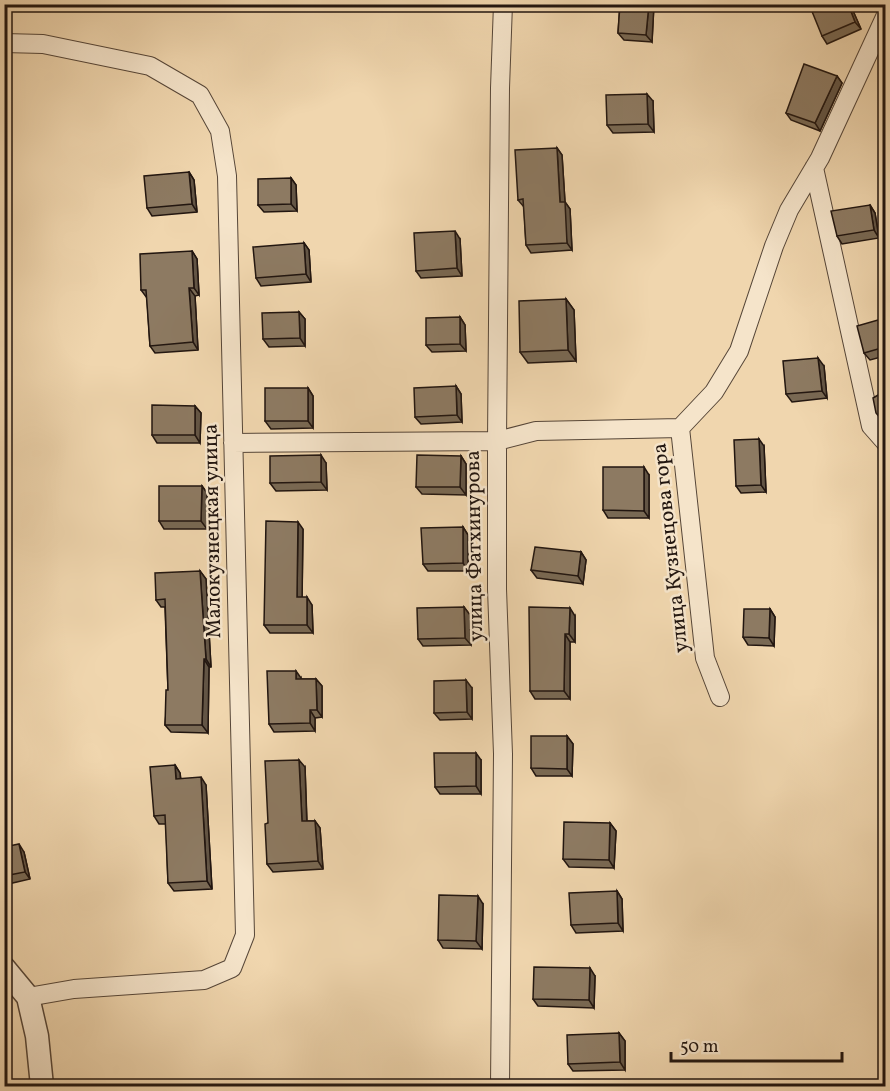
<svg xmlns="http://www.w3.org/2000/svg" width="890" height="1091" viewBox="0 0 890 1091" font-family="Vollkorn,serif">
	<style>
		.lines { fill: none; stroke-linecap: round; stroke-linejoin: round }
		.minor-casing { stroke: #564638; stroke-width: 20 }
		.tertiary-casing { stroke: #564638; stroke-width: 25 }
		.minor { stroke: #f5e4ca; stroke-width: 18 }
		.tertiary { stroke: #f5e4ca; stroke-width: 22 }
		.wall { fill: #796954; stroke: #221610; stroke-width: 1.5 }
		.shaded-wall { fill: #635545; stroke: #221610; stroke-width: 1.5 }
		.building { fill: #8d7a62; stroke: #221610; stroke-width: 1.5 }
		.labels { text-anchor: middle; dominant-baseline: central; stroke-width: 5; stroke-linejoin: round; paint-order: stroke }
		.street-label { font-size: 21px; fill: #221610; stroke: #f5e4ca }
	</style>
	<rect width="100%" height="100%" fill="#f0d6ae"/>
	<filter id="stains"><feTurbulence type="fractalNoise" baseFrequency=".00333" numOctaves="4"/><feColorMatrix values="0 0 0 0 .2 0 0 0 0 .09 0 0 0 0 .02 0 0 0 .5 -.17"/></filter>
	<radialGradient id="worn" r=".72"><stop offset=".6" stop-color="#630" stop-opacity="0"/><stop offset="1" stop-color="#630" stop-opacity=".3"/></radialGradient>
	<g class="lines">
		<!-- minor casing -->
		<g class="minor-casing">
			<path id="minor" d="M4,43L43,44L150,66L200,95L220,131L227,176L245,935L232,968L204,980L74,989L28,997
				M814,168L871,426L886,443
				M680,428L705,658L720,697
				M233,443L497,441L536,431L680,428L714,392L739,351L774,246L789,210L820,158L886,15
				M500,1086L503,754L497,589V441L500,88L503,4"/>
		</g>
		<!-- tertiary casing -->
		<g class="tertiary-casing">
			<path id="tertiary" d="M4,968L28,997L37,1036L42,1086"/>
		</g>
		<!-- minor -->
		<use href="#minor" class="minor"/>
		<!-- tertiary -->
		<use href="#tertiary" class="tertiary"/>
	</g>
	<!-- wall -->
	<path class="wall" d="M620,4H654L652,42L624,40L618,33Z
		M850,4L861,29L827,44L822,36Z
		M837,76L842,83L820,131L791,120L786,113Z
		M653,101L654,132L613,133L607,125Z
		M557,148L562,155L565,202L570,209L572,250L531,253L526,245L524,207L518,200Z
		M189,172L194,180L197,212L152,216L147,208Z
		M291,178L296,185L297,211L264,212L258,205Z
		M870,205L875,213L879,238L842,244L837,236Z
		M460,239L462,276L421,278L416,271Z
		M304,243L309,250L311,282L261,286L256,278Z
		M192,251L197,259L199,295L195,296L198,350L155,353L150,346L147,298L141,290Z
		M566,299L574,310L576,361L528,363L520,352Z
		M299,312L305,319V346L269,347L263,339Z
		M460,317L465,325L466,351L432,352L426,345Z
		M885,318V356L870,360L864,353Z
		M824,366L827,398L792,402L786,394Z
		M456,386L461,394L462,422L421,424L415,417Z
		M308,388L313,396V428L271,429L265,421Z
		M195,406L201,413L200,443H157L152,435Z
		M764,446L766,492L741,493L736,486Z
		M461,456L466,464V495L422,494L416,487Z
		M326,463L327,490L276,491L270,483Z
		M649,475V518H608L603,510Z
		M202,486L207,493V529H164L159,521Z
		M463,527L468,535V571H428L423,564Z
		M303,529L302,597L312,605L313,633H270L264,625Z
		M581,552L586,560L583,584L537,578L531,570Z
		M200,571L206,579L211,667H209L208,733L171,732L165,725L168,690L165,607H161L156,600Z
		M464,607L470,615L471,645L423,646L418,639Z
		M770,609L775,617L774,646L748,645L743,637Z
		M575,616V642H570V699H535L530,691Z
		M301,678V679H316L322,686V717L315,718V731L274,732L269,724Z
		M472,688V719L440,720L434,713Z
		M567,736L573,744L572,776H536L531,768Z
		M481,760V794H440L435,787Z
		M175,765L180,773L181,779L206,785L212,889L174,891L168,883L166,824H159L154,816Z
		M305,767L307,821H315L320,828L323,869L273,872L267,864L268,823Z
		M610,823L616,831L614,868L569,867L563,859Z
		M4,847L24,852L30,879L4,885Z
		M617,891L622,899L623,931L576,933L571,925Z
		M483,904L482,949L443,948L438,940Z
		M595,976L594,1008L538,1006L533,999Z
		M619,1033L625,1041V1070L573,1071L568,1064Z"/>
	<!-- shaded-wall -->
	<path class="shaded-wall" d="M649,4H654L652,42L646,35Z
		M848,4H850L861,29L855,22Z
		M837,76L842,83L820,131L815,123Z
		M647,94L653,101L654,132L648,124Z
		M557,148L562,155L565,202L570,209L572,250L567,243L560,202Z
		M189,172L194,180L197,212L192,204Z
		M291,178L296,185L297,211L291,204Z
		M870,205L875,213L879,238L874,230Z
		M455,231L460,239L462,276L457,268Z
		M304,243L309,250L311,282L306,274Z
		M192,251L197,259L199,295L194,288Z
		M189,288L195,296L198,350L193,342Z
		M566,299L574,310L576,361L568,350Z
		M299,312L305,319V346L300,338Z
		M460,317L465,325L466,351L460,344Z
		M818,358L824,366L827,398L822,391Z
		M456,386L461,394L462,422L457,415Z
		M308,388L313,396V428L308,421Z
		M195,406L201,413L200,443L195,435Z
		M759,439L764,446L766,492L761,485Z
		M321,455L326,463L327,490L321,482Z
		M461,456L466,464V495L460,487Z
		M644,467L649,475V518L644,511Z
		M202,486L207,493V529L201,521Z
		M298,522L303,529L302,605L297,597Z
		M463,527L468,535V571L463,563Z
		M581,552L586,560L583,584L578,576Z
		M200,571L206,579L211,667L206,659Z
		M307,597L312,605L313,633L307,625Z
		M464,607L470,615L471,645L465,638Z
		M570,608L575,616V642L569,634Z
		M770,609L775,617L774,646L769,638Z
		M565,634L570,642V699L564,691Z
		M204,659L209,667L208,733L202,725Z
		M296,671L301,678V687L296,679Z
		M316,679L322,686V717L317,710Z
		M466,680L472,688V719L467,712Z
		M310,710L315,718V731L310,723Z
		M567,736L573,744L572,776L567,769Z
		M476,753L481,760V794L476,786Z
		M299,760L305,767L307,829L302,821Z
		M175,765L180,773L181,787L176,779Z
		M201,777L206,785L212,889L207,881Z
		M315,821L320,828L323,869L318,861Z
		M610,823L616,831L614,868L609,860Z
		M19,844L24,852L30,879L25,872Z
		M617,891L622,899L623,931L618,923Z
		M478,896L483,904L482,949L476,941Z
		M590,968L595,976L594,1008L589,1000Z
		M619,1033L625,1041V1070L620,1062Z"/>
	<!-- building -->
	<path class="building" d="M620,4H649L646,35L618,33Z
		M809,4H848L855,22L822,36Z
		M804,64L837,76L815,123L786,113Z
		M647,94L648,124L607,125L606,95Z
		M557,148L560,202H565L567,243L526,245L523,199L518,200L515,150Z
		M189,172L192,204L147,208L144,176Z
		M291,178V204L258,205V179Z
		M870,205L874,230L837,236L831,211Z
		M455,231L457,268L416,271L414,233Z
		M304,243L306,274L256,278L253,247Z
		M192,251L194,288H189L193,342L150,346L146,290H141L140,254Z
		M566,299L568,350L520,352L519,301Z
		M299,312L300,338L263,339L262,313Z
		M460,317V344L426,345V318Z
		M885,318V347L864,353L857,326Z
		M818,358L822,391L786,394L783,361Z
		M456,386L457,415L415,417L414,388Z
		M265,388H308V421H265Z
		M885,391V424L876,413L873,398Z
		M152,405L195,406V435H152Z
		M759,439L761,485L736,486L734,440Z
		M321,455V482L270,483V456Z
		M417,455L461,456L460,487H416Z
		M603,467H644V511L603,510Z
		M159,486H202L201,521H159Z
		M266,521L298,522L297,597H307V625H264Z
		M463,527V563L423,564L421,528Z
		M535,547L581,552L578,576L531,570Z
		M200,571L206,659H204L202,725H165L166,690H168L165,599L156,600L155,573Z
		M464,607L465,638L418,639L417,608Z
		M529,607L570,608L569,634H565L564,691H530Z
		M744,609H770L769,638L743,637Z
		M267,671H296V679H316L317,710H310V723L269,724Z
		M466,680L467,712L434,713V681Z
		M531,736H567V769L531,768Z
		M434,753H476V786L435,787Z
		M299,760L302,821H315L318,861L267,864L265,824L268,823L265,761Z
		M175,765L176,779L201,777L207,881L168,883L165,815L154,816L150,767Z
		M564,822L610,823L609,860L563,859Z
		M19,844L25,872L4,876V847Z
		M617,891L618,923L571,925L569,893Z
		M439,895L478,896L476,941L438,940Z
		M534,967L590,968L589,1000L533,999Z
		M619,1033L620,1062L568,1064L567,1035Z"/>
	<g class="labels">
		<!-- street labels -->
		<g class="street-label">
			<text transform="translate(213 531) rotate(-91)">Малокузнецкая улица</text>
			<text transform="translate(475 546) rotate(-91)">улица Фатхинурова</text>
			<text transform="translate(671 548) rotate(-96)">улица Кузнецова гора</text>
		</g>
	</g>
	<!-- margin -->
	<rect width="890" height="1091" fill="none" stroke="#f0d6ae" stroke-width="24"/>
	<rect x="6" y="6" width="878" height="1079" fill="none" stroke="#221610" stroke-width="3"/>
	<rect x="12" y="12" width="866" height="1067" fill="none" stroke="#221610" stroke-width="1.5"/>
	<!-- scale -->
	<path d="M671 1052v9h171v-9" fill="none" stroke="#221610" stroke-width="3"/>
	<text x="680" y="1052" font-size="18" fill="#221610" stroke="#f5e4ca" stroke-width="4.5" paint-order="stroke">50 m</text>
	<rect width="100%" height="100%" filter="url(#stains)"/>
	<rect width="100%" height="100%" fill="url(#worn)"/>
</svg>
